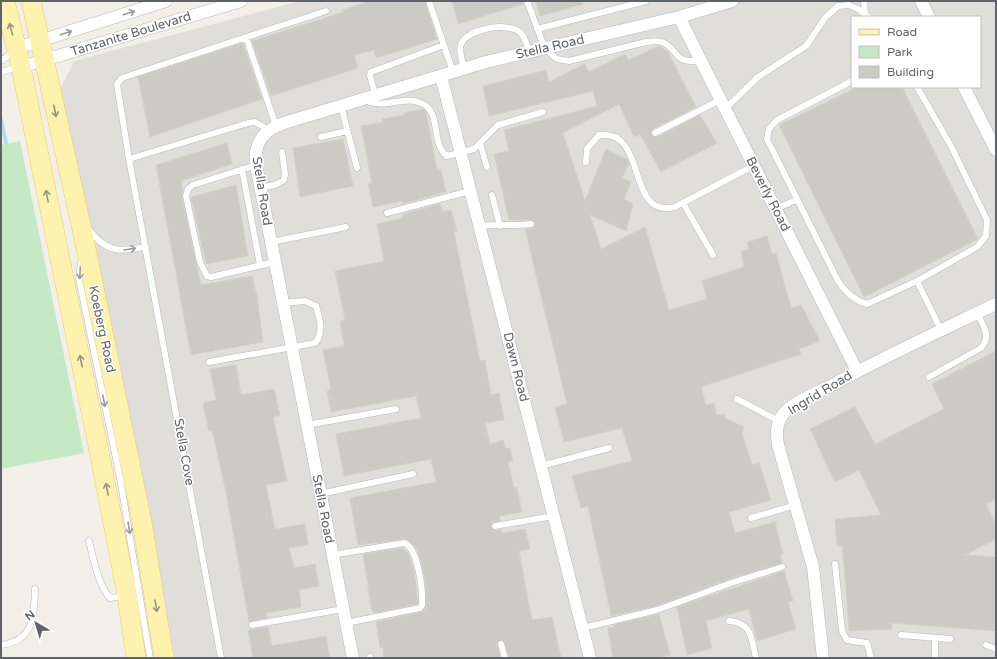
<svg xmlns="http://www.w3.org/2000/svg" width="997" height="659" viewBox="0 0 997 659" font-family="'Varela Round',sans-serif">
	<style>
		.industrial { fill: #e0deda; fill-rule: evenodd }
		.green { fill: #c5e8c5 }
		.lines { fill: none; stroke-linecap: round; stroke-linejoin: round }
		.stream { stroke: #aadaff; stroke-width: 3.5 }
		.building { fill: #cccac5; stroke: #d6d1c6 }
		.service-casing { stroke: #b5b8bc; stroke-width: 7 }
		.minor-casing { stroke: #b5b8bc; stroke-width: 13 }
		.primary-casing { stroke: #f2c960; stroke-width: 20 }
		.service { stroke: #fff; stroke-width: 6 }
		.minor { stroke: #fff; stroke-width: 12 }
		.primary { stroke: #fff2af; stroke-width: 19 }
		.oneway { stroke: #979a9d }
		.oneway2 { stroke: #979581 }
		.labels { text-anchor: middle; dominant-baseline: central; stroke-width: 3; stroke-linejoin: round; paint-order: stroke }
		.street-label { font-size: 13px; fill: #5f6368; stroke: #fff }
	</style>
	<rect width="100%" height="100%" fill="#f1efe8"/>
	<!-- industrial -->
	<path class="industrial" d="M300,1H996V658H171L60,89L74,61ZM852,17H980V87H852Z"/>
	<!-- green -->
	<path class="green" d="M20,141L84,453L1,469V142L2,145Z"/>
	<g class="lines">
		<!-- stream -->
		<path class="stream" d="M1,119L6,143"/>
	</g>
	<!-- building -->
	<path class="building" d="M370,1H425L437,39L376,58L374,50L354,55L358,68L271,96L252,41L344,12L343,10Z
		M452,1H523V4L458,24Z
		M536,1H582L583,4L540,16Z
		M243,43L262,99L150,137L138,77Z
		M659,46L668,52L696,107L653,129L651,135L657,137L700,115L717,143L661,172L640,134L634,137L619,104L563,133L585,201L606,149L628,160L629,163L622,178L631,182L624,199L633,204L626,231L590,215L601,249L645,227L669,310L707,299L702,281L744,267L741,252L749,249L747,242L767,236L772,254L776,253L791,308L801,305L820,341L799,349L801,354L701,387L706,405L714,403L717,415L724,414L725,418L744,427L742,433L752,465L759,463L771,500L729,512L735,533L775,522L783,554L780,555L782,563L729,579L656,606L611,616L588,506L581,508L572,476L632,461L622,428L564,442L555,407L567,404L525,229L533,228L535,223L531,220H509L494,154L509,151L504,130L597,106L593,91L489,116L483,86L546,70L549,82L584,64L589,72L625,54L629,60Z
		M858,87H902L978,239L864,297L779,125Z
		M423,109L426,112L437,170H441L446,192L402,204V201L373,207L368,184L372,183L361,126L383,122L382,119L404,115V113Z
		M343,139L353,186L300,197L293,148Z
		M227,143L232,164L181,181L183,191L182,197L201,285L252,276L257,296L263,342L191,355L156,165Z
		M236,185L248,256L206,264L191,197Z
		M440,204L443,212L451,210L457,231L454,232L480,361L485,360L491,395L499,393L504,420L485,423L490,444L503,440L506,449L510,448L513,461L508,462L514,488L517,487L522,512L500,516V521L492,522L491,527L494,530H501L502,533L525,529L530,549L519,551L532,620L552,617L561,658H509L505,643L502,640L497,643L500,658H384L383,648H380L376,622L421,612L426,608V590L423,569L417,550L412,544L406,539L358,545L350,498L436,482L431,459L344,476L336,434L421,418L416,396L331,412L327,391L331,390L323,350L344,346L340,321L345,320L335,271L384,261L377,224L403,218V214Z
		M996,351V499L986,504L996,525V539L965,555L996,557V631L891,623L892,629L849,631L845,574L842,546H837L835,519L881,515L859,470L835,482L810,429L855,407L875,444L944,409L932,384Z
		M236,365L241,395L274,389L280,415L273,417L287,481L266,485L275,529L305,524L308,545L289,548L294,568L315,564L319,586L299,590L301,607L266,613L267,618L249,622L226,492L212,430L209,431L203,403L216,400L210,369Z
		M403,548L409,554L414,571L418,604L374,613L372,611L363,554Z
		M784,571L793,601L788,602L796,629L757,641L749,609L706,621L712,648L687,655L677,607Z
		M659,614L670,655L656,658H613L608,628L614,627L613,625Z
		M268,627L272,646L326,636L330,658H253L248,630Z"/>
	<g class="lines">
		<!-- service casing -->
		<g class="service-casing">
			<path id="service" d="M429,1L453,72
				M527,1L545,49L557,59L569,61L646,42C651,42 657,40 662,42C680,49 672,65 700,60
				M864,1L865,13
				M537,29L646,1
				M246,37L276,126
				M1,61L14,51
				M464,69C463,62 458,51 461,44C469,28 507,22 520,32C525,36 527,46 529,52
				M1,72L19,67
				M852,81L777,120L769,129L767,139L838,281C846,292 853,300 867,304L917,281L977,247L986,236L987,220L951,146L917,87
				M375,95L370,75L371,72L444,45
				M364,99C385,112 404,92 425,105C441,116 431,144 447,156L474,149L498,125L543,112
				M341,106L357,168
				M725,109L758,77L806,46L825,18L838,6L849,5L858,9L869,17
				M655,133L720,100
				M321,137L347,131
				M480,143L487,167
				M129,159L248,123L255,122L269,130
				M586,162L587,149L599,135C649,129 625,220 675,207L753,166
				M256,165L193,185L188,189L186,196L200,262L207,276L211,277L275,262
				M242,169L260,265
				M260,188L275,185L284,180L285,174L282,152
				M492,195L500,226
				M683,203L713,255
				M775,209L796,200
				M387,213L470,191
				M479,226C497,224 514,226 531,224
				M88,228C107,254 117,251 146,247
				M271,242L346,227
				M81,262L79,279L120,478L150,658
				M917,281L941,330
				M209,362L315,343C324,333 320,319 316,306L305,301L283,303
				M929,377L981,348C992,336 983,326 977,313
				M737,399L779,421
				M307,425L396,409
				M541,466L609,448
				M320,494L413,474
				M751,518L796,505
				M495,526L554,516
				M89,541C94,560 97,582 110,598L125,596
				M332,555L404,543C418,547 423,591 422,605L420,608L346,623
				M835,564L842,631L847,640L867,643L871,658
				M729,621C753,623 751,639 756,658
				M252,625L343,609
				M583,628L657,610L731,583L782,567
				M901,635L950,639
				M501,644L505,658
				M1,645C34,641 34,616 35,589
				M986,645L996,649
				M370,657V658
				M221,658L129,159L117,84L122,78L326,11
				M935,658V638"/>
		</g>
		<!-- minor casing -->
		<g class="minor-casing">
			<path id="minor" d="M921,1L929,17
				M679,17L857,371
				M17,48L166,1
				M21,67L241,1
				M441,76L590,658
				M964,87L996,150
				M353,658L256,165C253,141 265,129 287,122L486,62L679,17L732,1
				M823,658L813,567L778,445C776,432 776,421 786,411C799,399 819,392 834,384C887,355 942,330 996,304"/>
		</g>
		<!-- primary casing -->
		<g class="primary-casing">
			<path id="primary" d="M5,1L21,67L99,451L127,595L136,658
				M31,1L83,234L142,522L164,658"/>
		</g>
		<!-- service -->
		<use href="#service" class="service"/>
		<!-- minor -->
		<use href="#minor" class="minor"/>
		<!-- primary -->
		<use href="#primary" class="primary"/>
	</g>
	<!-- one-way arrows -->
	<defs><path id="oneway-shaft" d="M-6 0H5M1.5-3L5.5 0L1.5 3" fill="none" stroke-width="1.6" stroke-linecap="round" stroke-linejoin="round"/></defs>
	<g class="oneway">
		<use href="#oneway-shaft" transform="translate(129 13) rotate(-18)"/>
		<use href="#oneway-shaft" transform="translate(66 33) rotate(-18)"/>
		<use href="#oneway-shaft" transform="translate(130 249) rotate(-9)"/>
		<use href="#oneway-shaft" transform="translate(80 273) rotate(93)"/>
		<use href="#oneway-shaft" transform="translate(104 401) rotate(78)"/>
		<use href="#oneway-shaft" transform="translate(129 528) rotate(81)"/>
	</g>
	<g class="oneway2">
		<use href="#oneway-shaft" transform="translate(11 29) rotate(-105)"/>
		<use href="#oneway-shaft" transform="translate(55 111) rotate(79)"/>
		<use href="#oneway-shaft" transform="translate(47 196) rotate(-101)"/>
		<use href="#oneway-shaft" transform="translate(81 361) rotate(-102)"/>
		<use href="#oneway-shaft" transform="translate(107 489) rotate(-101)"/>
		<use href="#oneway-shaft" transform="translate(156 606) rotate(80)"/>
	</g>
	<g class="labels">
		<!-- street labels -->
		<g class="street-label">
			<text transform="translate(131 34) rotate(-17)">Tanzanite Boulevard</text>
			<text transform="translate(550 47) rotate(-13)">Stella Road</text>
			<text transform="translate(262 191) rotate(81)">Stella Road</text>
			<text transform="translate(768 194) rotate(63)">Beverly Road</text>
			<text transform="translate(102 329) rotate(78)">Koeberg Road</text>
			<text transform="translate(516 367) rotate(76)">Dawn Road</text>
			<text transform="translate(820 393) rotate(-31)">Ingrid Road</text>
			<text transform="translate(184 452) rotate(80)">Stella Cove</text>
			<text transform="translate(323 509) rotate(79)">Stella Road</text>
		</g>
	</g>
	<!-- border -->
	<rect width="997" height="659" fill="none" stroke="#5f6368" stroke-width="4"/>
	<!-- legend -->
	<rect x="851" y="16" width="130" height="72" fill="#ffffff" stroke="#bfc1c3"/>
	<rect x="859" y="29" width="20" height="6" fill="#fff2af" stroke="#bfc1c3"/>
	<text x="887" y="36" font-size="12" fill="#5f6368">Road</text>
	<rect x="859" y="46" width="20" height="12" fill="#c5e8c5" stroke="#bfc1c3"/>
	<text x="887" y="56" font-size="12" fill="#5f6368">Park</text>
	<rect x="859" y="66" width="20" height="12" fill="#cccac5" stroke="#bfc1c3"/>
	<text x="887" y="76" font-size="12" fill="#5f6368">Building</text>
	<!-- north arrow -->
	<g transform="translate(36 623) rotate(322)" stroke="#ffffff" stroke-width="3" paint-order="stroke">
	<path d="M0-3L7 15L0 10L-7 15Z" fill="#5f6368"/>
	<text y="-6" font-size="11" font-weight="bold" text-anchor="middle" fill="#5f6368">N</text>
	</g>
</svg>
